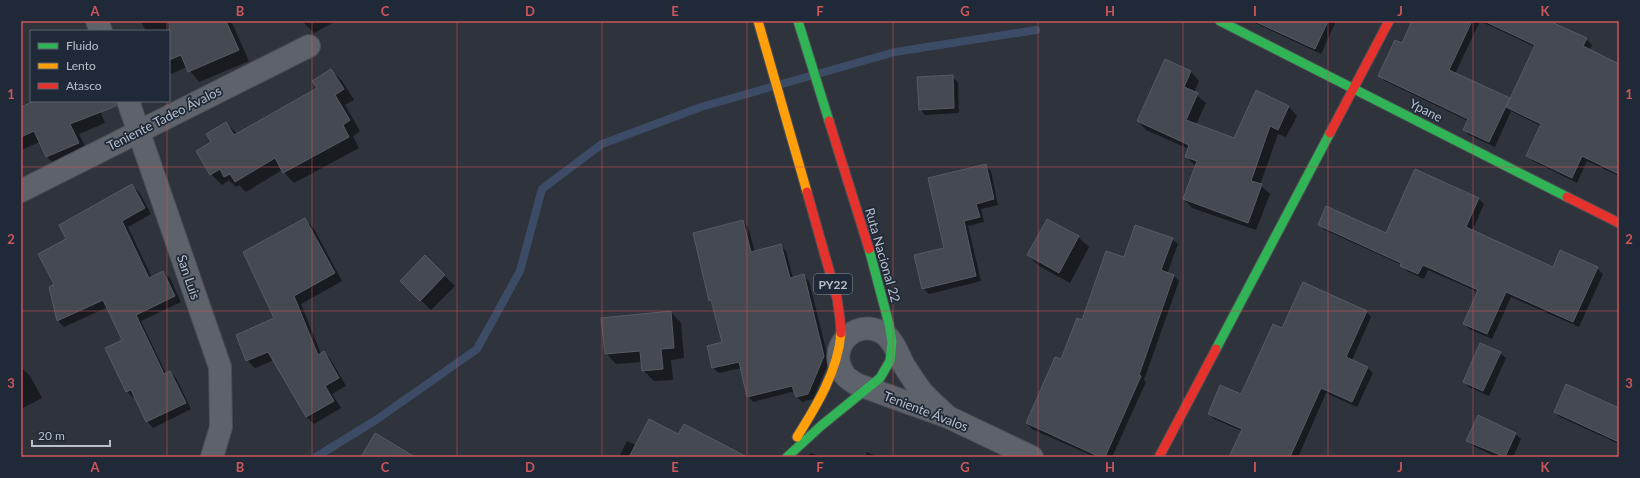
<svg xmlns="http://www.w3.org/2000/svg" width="1640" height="478" viewBox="0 0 1640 478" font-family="Lato,sans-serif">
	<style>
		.shadow { fill: #0007; fill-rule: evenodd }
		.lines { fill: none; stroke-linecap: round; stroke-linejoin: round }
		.stream { stroke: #3d4c66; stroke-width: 8 }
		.building { fill: #454951; stroke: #565b63 }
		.street-casing { stroke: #4a4e54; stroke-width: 24 }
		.fast-casing { stroke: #4a4e54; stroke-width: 11 }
		.slow-casing { stroke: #4a4e54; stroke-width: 11 }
		.jam-casing { stroke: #4a4e54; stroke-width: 11 }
		.street { stroke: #5e626a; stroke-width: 22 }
		.fast { stroke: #30b455; stroke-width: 9 }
		.slow { stroke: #ff9f0a; stroke-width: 9 }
		.jam { stroke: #e5322d; stroke-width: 9 }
		.grid { fill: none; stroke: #cd5659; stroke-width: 1; stroke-opacity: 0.55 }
		.labels { text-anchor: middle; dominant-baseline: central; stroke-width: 3.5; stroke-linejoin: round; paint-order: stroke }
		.shield { fill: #202937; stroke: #8b939f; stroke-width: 1 }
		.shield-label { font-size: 12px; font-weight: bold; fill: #b9c0cc }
		.street-label { font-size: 13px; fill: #b9c0cc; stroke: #202937 }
		.neatline { fill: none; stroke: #cd5659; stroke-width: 1.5 }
		.grid-label { font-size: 13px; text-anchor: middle; font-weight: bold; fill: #cd5659 }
	</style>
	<rect width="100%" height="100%" fill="#2e333c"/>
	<!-- shadow -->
	<path class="shadow" d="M145,21H229L233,25L249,61L199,82L187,67L171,74L169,72V31H146L142,23Z
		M302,21H336L314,33Z
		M1251,21H1336L1321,54Z
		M1413,21H1547L1586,39L1592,45L1589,50L1619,65V176L1587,161L1577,183L1533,161L1528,156L1541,126L1511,111L1495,147L1469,135L1464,130L1468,121L1385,81L1379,76L1402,44ZM1480,21L1535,47L1510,99L1455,74Z
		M1166,60L1191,72L1199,81L1194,93L1206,103L1196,125L1235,139L1256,91L1289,107L1297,116L1286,137L1278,134L1260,185L1270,194L1256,230L1192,208L1184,199L1196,166L1186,157L1189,149L1146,130L1138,121Z
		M331,70L342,81L354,100L345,105L360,131L353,136L359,148L294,183L282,170L246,192L239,185L236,187L229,180L222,185L211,174L212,142L226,123L237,134L318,88Z
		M952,77L958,82L959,113L925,115L920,109Z
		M38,101H96L105,123L79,134L88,152L56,166L47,157L40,142L21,150V108Z
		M985,165L991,171L998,205L981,209L984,222L968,226L981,281L929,294L923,288L945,249Z
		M1415,170L1479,199L1484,204L1472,231L1553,268H1597L1603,274L1579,327L1511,297L1492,339L1469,329L1464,323L1478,292L1428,270L1424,279L1407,271L1402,265L1325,230L1319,225L1386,235Z
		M132,186L139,192L151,214L128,227L152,278L163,272L170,278L181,302L141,321L166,374L170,372L176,378L191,409L153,428L147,421L135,397L133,398L127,391L124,340L108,307L64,327L58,321L50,287L56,285L67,239Z
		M305,220L313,227L342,281L301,304L321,354L324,352L331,360L346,386L332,394L341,408L314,424L307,417L274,360L255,368L247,360L237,335L276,319Z
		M742,221L748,227L755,252L781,246L786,251L793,278L803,276L809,281L829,362L813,399L802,402L797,397L795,391L753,402L748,396L741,368L719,373L713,368L708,347L723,343L714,304L710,301Z
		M1078,237L1089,247L1070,283L1039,266L1028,255Z
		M1172,239L1178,244L1167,274L1174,276L1179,281L1144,380L1146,382L1112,457H1095L1032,429L1027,423L1082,321L1125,258Z
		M425,257L455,286L431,310L401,281Z
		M1366,311L1371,317L1352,360L1368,368L1373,373L1357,407L1326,393L1299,455L1303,457H1230L1242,431L1214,419L1209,413L1241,395L1282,330Z
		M671,312L681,323L684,358L671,360L673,380L654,381L643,370L642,362L616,364L606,353Z
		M1500,353L1506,358L1489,396L1469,387L1464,381Z
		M21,367L30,376L42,398L21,409Z
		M1619,409V444L1560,417L1555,412Z
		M1478,417L1516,434L1521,439L1513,457H1497L1473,446L1467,441Z
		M679,436L731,457H619L627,441L636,445Z
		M867,452L878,457H865Z
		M811,453L822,457H807Z"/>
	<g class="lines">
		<!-- stream -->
		<path class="stream" d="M316,457L376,420L477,349L520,271L542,189L602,144L701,107L895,52L1036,30"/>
	</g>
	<!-- building -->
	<path class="building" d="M169,21H226L239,50L188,72L181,55L169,60Z
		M1254,21H1328L1315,49Z
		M1412,21H1472L1449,70L1510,98L1489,142L1463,130L1468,119L1378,76L1395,40L1402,43Z
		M1484,21H1549L1587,38L1583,46L1619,64V174L1582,156L1572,178L1526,156L1541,124L1506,107L1535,45Z
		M1165,59L1191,71L1184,87L1198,93L1186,120L1234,138L1256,90L1289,106L1278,130L1270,126L1251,181L1262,184L1248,223L1183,199L1197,161L1185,157L1189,145L1137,121Z
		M331,69L344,89L335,95L350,120L343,125L349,137L283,173L275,158L235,182L230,174L224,177L220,169L210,175L196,151L211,142L206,134L226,122L234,135L317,88L312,81Z
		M953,75L954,108L919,110L917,77Z
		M34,101H116V106L70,124L79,143L46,157L34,131L21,137V107Z
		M986,164L994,199L976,204L980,217L964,221L976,276L922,289L914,255L944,248L928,178Z
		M1415,169L1479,198L1466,227L1553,267L1560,250L1598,267L1573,322L1506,292L1487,334L1463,324L1478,290L1423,265L1418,274L1400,266L1401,263L1318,225L1326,206L1386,233Z
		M132,184L145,208L122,221L149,278L163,271L175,296L136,315L164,374L170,371L186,403L146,422L131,390L126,392L105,348L122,340L103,300L57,321L49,287L54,284L38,254L66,239L59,225Z
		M305,218L335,273L294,296L318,355L324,351L339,378L325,386L334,401L306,417L268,352L246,361L236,335L274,318L243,252Z
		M1047,219L1079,236L1059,273L1027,255Z
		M743,220L751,252L781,244L790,278L804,274L824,356L808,394L796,397L792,386L747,397L739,362L712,368L707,346L722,342L711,300L709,301L693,233Z
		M1135,225L1173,238L1161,270L1174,275L1139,375L1141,376L1105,457H1100L1026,423L1055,357L1061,359L1077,318L1082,320L1106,251L1124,257Z
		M425,255L445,275L420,301L400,281Z
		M1303,282L1367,311L1346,357L1368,367L1352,402L1321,388L1290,457H1229L1242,429L1208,414L1220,385L1241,394L1273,324L1282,328Z
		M671,311L674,348L661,349L663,369L642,371L640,351L605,354L601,318Z
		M1480,343L1501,352L1483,391L1463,382Z
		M1566,384L1619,408V442L1554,412Z
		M1478,415L1516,433L1505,457L1466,441Z
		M649,419L678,434L684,424L747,457H629Z
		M375,433L415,457H361Z"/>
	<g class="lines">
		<!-- street casing -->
		<g class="street-casing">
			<path id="street" d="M97,21L101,31
				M128,101L220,367L221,427L212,457
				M21,191L309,46
				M948,417C940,409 930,401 922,392C916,384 910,375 905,367C898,356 894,338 881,332C854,318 826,349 844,374C846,378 852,381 856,384L948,417L1032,457"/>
		</g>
		<!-- fast casing -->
		<g class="fast-casing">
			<path id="fast" d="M798,21L829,121
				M1220,21L1567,197
				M1216,349L1330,133
				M787,457L822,425L880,378L890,361L892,342L889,324L869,249"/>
		</g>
		<!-- slow casing -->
		<g class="slow-casing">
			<path id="slow" d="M758,21L807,192
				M797,437C817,405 838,371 841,333"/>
		</g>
		<!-- jam casing -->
		<g class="jam-casing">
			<path id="jam" d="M829,121L869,249
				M1330,133L1389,21
				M807,192L837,298L840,319L841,333
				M1567,197L1619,223
				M1159,457L1216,349"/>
		</g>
		<!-- street -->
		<use href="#street" class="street"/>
		<!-- fast -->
		<use href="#fast" class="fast"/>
		<!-- slow -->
		<use href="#slow" class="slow"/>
		<!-- jam -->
		<use href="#jam" class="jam"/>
	</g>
	<!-- grid -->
	<path class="grid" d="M167,21V31M312,21V457M457,21V457M602,21V457M747,21V457M893,21V457M1038,21V457M1183,21V457M1328,21V457M1473,21V457M167,101V457M21,167H1619M21,311H1619"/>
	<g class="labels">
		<!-- shield labels -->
		<rect class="shield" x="814" y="274" width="38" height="20" rx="3"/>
		<g class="shield-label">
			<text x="833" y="284">PY22</text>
		</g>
		<!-- street labels -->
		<g class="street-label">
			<text transform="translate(1426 110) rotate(27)">Ypane</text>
			<text transform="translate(164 118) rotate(-27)">Teniente Tadeo Ávalos</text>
			<text transform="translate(883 255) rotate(74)">Ruta Nacional 22</text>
			<text transform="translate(189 277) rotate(71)">San Luis</text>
			<text transform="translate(926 411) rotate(21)">Teniente Ávalos</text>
		</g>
	</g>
	<!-- border -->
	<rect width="1640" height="478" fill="none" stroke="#202937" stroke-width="44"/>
	<!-- legend -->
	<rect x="30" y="30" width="140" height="72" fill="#202937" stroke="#5d6573"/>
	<rect x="38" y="43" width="20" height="6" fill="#30b455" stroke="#5d6573"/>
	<text x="66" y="50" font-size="12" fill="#b9c0cc">Fluido</text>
	<rect x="38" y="63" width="20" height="6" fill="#ff9f0a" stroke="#5d6573"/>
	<text x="66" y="70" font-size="12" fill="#b9c0cc">Lento</text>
	<rect x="38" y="83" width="20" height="6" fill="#e5322d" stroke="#5d6573"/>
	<text x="66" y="90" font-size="12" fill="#b9c0cc">Atasco</text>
	<!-- scale -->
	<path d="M32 440v6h78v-6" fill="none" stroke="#b9c0cc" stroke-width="2"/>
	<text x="38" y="440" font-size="12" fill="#b9c0cc" stroke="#202937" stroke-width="3" paint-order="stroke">20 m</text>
	<rect x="22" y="22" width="1596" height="434" class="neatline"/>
	<g class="grid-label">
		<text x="95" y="16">A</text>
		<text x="240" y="16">B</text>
		<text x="385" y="16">C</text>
		<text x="530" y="16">D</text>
		<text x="675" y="16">E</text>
		<text x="820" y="16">F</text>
		<text x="965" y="16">G</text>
		<text x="1110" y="16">H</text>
		<text x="1255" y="16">I</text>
		<text x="1400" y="16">J</text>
		<text x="1545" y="16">K</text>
		<text x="11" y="99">1</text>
		<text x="1629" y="99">1</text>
		<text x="11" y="244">2</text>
		<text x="1629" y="244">2</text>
		<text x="11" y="388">3</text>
		<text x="1629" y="388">3</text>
		<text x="95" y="472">A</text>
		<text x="240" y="472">B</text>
		<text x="385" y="472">C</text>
		<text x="530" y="472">D</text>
		<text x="675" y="472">E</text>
		<text x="820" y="472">F</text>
		<text x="965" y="472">G</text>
		<text x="1110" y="472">H</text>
		<text x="1255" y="472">I</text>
		<text x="1400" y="472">J</text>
		<text x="1545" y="472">K</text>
	</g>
</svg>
